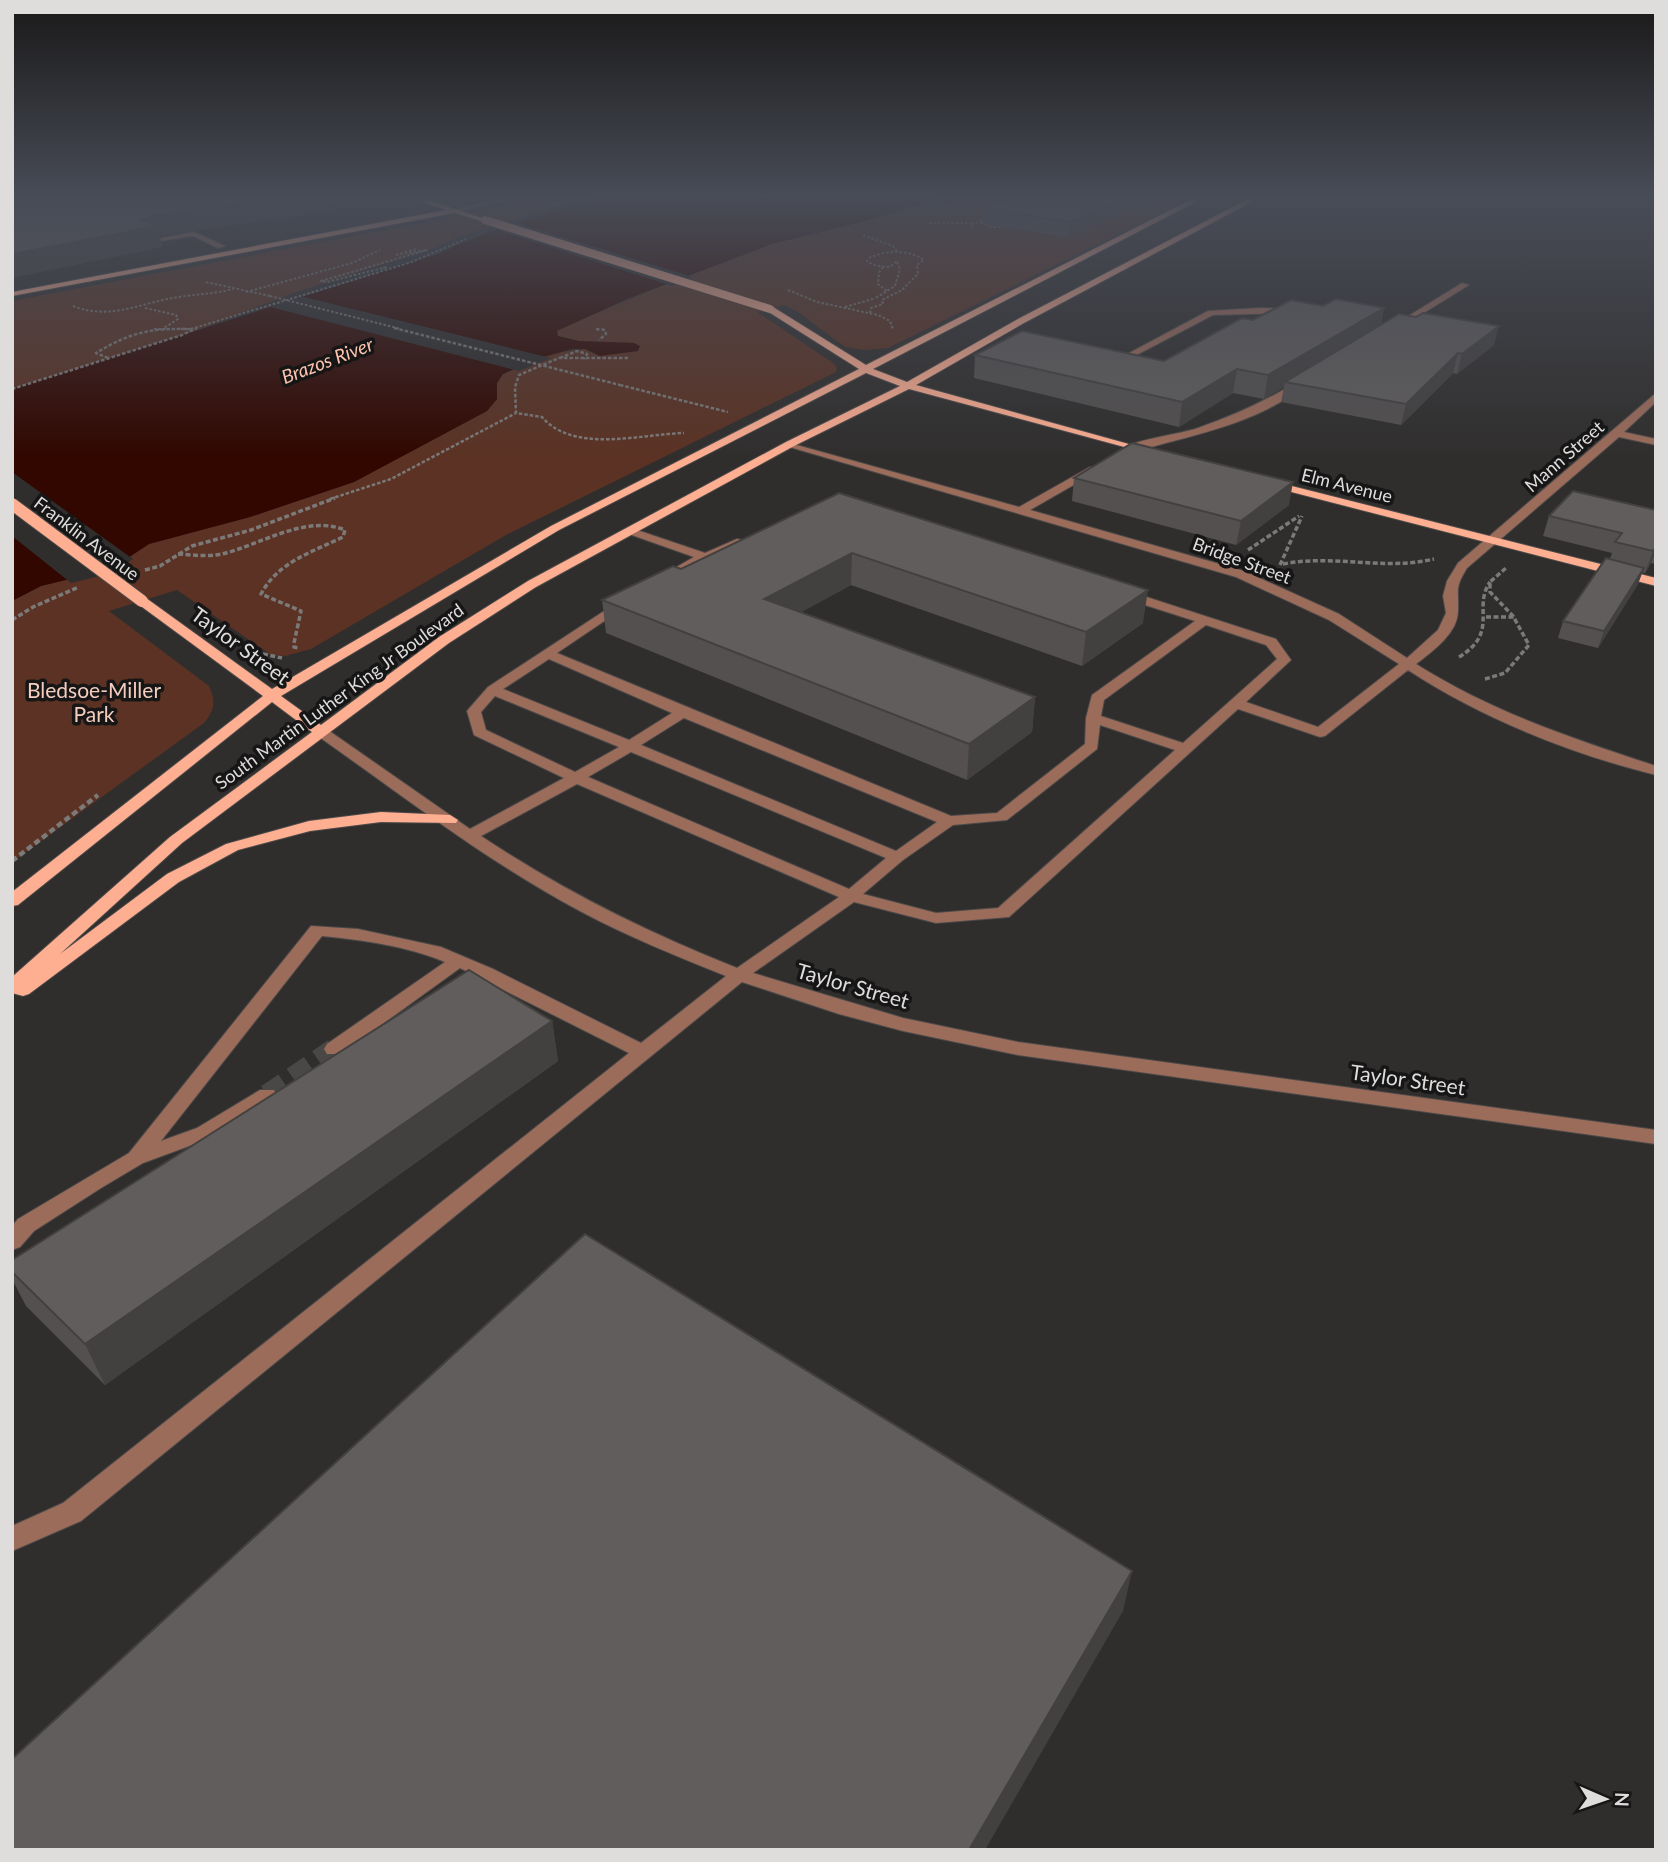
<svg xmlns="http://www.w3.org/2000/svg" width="1668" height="1862" viewBox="0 0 1668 1862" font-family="Lato,sans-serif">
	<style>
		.green { fill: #5b3223 }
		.water { fill: #310700 }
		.pier { fill: #302e2d }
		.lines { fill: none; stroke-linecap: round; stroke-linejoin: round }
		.minor-tunnel { stroke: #4a4847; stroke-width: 21; stroke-dasharray: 21 10; stroke-linecap: butt }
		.minor-casing { stroke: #4c4a49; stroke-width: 2 }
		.major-casing { stroke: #4c4a49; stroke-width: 2 }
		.path-far3 { stroke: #7c7a79; stroke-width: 2; stroke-dasharray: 2.5 2; stroke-linecap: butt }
		.path-far2 { stroke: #7c7a79; stroke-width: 2.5; stroke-dasharray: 3.5 2; stroke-linecap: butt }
		.path-far1 { stroke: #7c7a79; stroke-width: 3.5; stroke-dasharray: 5 2.5; stroke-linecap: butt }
		.path { stroke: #7c7a79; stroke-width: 4.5; stroke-dasharray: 6 3.5; stroke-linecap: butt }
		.minor { fill: #9c6c5a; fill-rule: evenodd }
		.major { fill: #feae91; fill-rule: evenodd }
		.major-bridge-far1-casing { stroke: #4c4a49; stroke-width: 9; stroke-linecap: butt }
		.major-bridge-casing { stroke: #4c4a49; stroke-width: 14; stroke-linecap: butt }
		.path-bridge-far1 { stroke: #7c7a79; stroke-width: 2; stroke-dasharray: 2.5 2; stroke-linecap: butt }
		.path-bridge { stroke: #7c7a79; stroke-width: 2.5; stroke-dasharray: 3.5 2; stroke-linecap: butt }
		.major-bridge-far1 { stroke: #feae91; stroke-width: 8 }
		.major-bridge { stroke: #feae91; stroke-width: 12 }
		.wall { fill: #53504f }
		.shaded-wall { fill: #434140 }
		.building { fill: #605d5c; stroke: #434140; stroke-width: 2 }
		.labels { text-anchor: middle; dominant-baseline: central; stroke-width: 7; stroke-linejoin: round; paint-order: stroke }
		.far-street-label { font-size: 18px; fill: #dfdddc; stroke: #171616 }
		.far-water-label { font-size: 19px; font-style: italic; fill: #fec4af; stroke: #171616 }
		.street-label { font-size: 21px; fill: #dfdddc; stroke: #171616 }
		.park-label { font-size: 21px; fill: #f4cdbf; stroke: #171616 }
	</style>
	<rect width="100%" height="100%" fill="#302e2d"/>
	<!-- green -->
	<path class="green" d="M537,197H595L462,235L434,248L293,293L190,333L12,389V301L455,217Z
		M944,197H1193L888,348L864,350L845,347L798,312L784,305L757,312L833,363L837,367L836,372L506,535L311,649L285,656L271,655L177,590L109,611L209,686C216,701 215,710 204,723L12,862V601L41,586L111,569L149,544L250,517L354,482L487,411L497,399V383L503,374L554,353L585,349L600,356L634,343L579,341L558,336L556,330L652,290L772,244L869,220Z"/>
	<!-- water -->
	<path class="water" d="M604,197H944L869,220L772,244L627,299L557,331L558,336L579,341L634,343L640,346L638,351L600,356L585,349H572L533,360L503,374L497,383V399L487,411L354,482L250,517L149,544L111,569L41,586L12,601V389L441,253C492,227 549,215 604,197Z"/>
	<!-- pier -->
	<path class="pier" d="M513,222L693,277L672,286L488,227Z
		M296,295L551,358L519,371L263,305Z
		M12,472L133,559L112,573L71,583L12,536Z"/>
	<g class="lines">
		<!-- minor-tunnel -->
		<path class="minor-tunnel" d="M267,1095L334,1049"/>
		<!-- minor casing -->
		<g class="minor-casing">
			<path id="minor" d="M505,197H519L453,213L450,211Z
				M194,232L225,246L218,248L193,236L161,241L157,239Z
				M1462,283L1469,285L1396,330L1389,328Z
				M1260,308L1297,309L1301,311L1297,313L1213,315L1125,361L1118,359L1208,311Z
				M1300,380L1308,382C1258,427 1182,436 1121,456L1116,453C1134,438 1174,436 1198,428C1235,415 1266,401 1300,380Z
				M1656,393V402L1624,432L1656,439V445L1619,437L1467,568C1454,589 1459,589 1458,611C1458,633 1432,652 1416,664C1492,712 1571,738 1656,766V775C1571,754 1481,718 1408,670L1325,736L1320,737L1238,709L1009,917L936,923L854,902L753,973L903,1018L1018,1042L1656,1130V1144L1018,1055L903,1031L839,1014L742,982L81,1521L12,1551V1526L63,1503L629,1053L460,968L341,1054H327L324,1049L327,1044L445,962C407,946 362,940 322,936L161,1141L197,1128L260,1090H274L277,1095L274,1100L211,1138L143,1163L101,1188L34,1231L20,1247L12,1250V1226L18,1219L129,1153L311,926L358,929L441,947L493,969L641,1043L726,976C676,956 627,936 580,911C486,861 402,795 315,734L313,731L315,728H325L470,829L564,778L474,735L467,711L488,687L624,598L628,599V605L557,653L951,816L997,813L1085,744L1086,718L1092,695L1195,621L1120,597V591H1128L1276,639L1291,660L1246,702L1318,727L1399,664L1329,620L1236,577L786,446V442L1019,507L1090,467H1098V471L1030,510L1244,571L1339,614L1407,658L1438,630L1446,613L1443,596L1447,581L1458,563ZM1206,625L1266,645L1277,659L1183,743L1101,716L1104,700ZM549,659L672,713L629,740L503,689ZM495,696L619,747L575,772L486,730L481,712ZM684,718L937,822L896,851L641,745ZM1100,725L1175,750L998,908L936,913L863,894L903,860L953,825L1007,820L1097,749ZM631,752L886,858L849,889L588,777ZM577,784L839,897L737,968C646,932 562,890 481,836Z
				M626,529H634L705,553L737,539L747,541L663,584L657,580L659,577L694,557L626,533Z"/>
		</g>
		<!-- major casing -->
		<g class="major-casing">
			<path id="major" d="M407,197H418L488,220L485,222L454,213L12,296V292L446,210Z
				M1196,197H1205L873,369L907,382L1018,319L1252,197H1261L1024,323L916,385L1154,451V455L909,389L794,446L536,587L449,643L182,843L60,954L167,874L226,844L309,821L381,812L450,815L458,820L456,823L381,822L310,831L238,850L179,882L29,994L23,996L12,993V977L170,837L312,732L272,702L18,905L12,906V892L263,696L138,604V598H146L272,689L551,526L859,369L767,311V307H773L866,365ZM866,373L900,386L786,442L528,581L439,637L321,725L281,696L559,530Z
				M1268,480L1656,578V586L1264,485L1263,483Z"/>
		</g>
		<!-- path-far3 -->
		<path class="path-far3" d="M328,202L343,197
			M327,203L353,204
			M927,203L957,208
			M537,204H554
			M558,204L576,197
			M543,211L558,204H554
			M929,223H968L973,224L972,228
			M981,223L990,227H1005
			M971,224L987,220
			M863,235L893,246L897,252
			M883,267L879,272L878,284L887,291
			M383,268L387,267L327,282L321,281L427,250L395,255L416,249
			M206,282L270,296
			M788,290L817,302L878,315L890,321L893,329
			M246,292L352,263L380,250
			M73,306C111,321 142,302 179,297C197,294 215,294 233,289
			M845,307L873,299
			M145,308L176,315L178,319L164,328
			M870,313L871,308L883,304L882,300L902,290L918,274L917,265L924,260C907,249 887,250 869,258L867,261C874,266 882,267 890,267L897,261L900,269L895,286L874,299
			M154,329H191
			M191,329L409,263L466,239
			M596,329H599"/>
		<!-- path-far2 -->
		<path class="path-far2" d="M596,329L605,330L606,334L599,340
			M108,358L96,353C131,332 151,328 191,329
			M560,358L577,351L587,354L584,359
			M628,358H559L519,375L515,387L516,413L542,417C574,454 641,434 684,433
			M620,385L728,412
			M12,389L182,335L197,328
			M330,499L391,479L516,413"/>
		<!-- path-far1 -->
		<path class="path-far1" d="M1248,550L1299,516
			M178,554C193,555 208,557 222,554C260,545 306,514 345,530L343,537C312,552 278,562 261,594L301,611L294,643V647L299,648
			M1283,564C1334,554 1384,571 1434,559
			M1280,565L1302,516
			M145,570L160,566L192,546L251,530L335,498
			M1486,617H1514
			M12,620L33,607L79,587
			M263,654L282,658
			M1459,657C1500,632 1472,608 1490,582
			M1485,679L1505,673L1529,645L1513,616L1490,592V582L1506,568"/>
		<!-- path -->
		<path class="path" d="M12,861L98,795"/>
		<!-- minor -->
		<use href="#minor" class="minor"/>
		<!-- major -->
		<use href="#major" class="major"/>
		<!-- major-bridge-far1 casing -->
		<g class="major-bridge-far1-casing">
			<path id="major-bridge-far1" d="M485,220L770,309"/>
		</g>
		<!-- major-bridge casing -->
		<g class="major-bridge-casing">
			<path id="major-bridge" d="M12,504L142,601"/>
		</g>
		<!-- path-bridge-far1 -->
		<path class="path-bridge-far1" d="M270,296L401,329"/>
		<!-- path-bridge -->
		<path class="path-bridge" d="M394,328L620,385"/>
		<!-- major-bridge-far1 -->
		<use href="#major-bridge-far1" class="major-bridge-far1"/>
		<!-- major-bridge -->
		<use href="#major-bridge" class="major-bridge"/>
	</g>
	<!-- wall -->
	<path class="wall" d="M1154,197L1068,237L983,224L984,209Z
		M1323,306L1384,308L1381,325L1494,345L1457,374L1453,373L1401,425L1281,402L1284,387L1264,399L1233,393L1179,427L974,378L975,355L1164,361L1253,320Z
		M1074,478L1289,505L1236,545L1072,501Z
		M839,493L1143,623L1082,666L851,585L801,612L1035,697L1032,732L967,780L606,633L602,600L681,569Z
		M1656,510V564L1651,563L1645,573L1642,572L1638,584L1598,648L1558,638L1563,621L1610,559L1612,553L1543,536L1549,516Z
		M552,1021L558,1061L105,1385L26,1306L12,1279V1260Z"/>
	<!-- shaded-wall -->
	<path class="shaded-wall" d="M287,197H329L331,211L160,236L163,247L12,278V254L142,220L151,216Z
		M1125,197H1154L1068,237L1070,222Z
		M1384,308L1380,330L1285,382L1284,387L1264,399L1268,375Z
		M1499,326L1494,345L1457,374L1462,354Z
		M1458,353L1453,373L1401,425L1406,404Z
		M1237,369L1233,393L1179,427L1182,402Z
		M1293,482L1289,505L1236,545L1241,521Z
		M1656,547V551L1651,563L1645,573L1653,551Z
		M852,553L851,585L765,632L764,599Z
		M1644,568L1638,584L1598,648L1604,631Z
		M1148,590L1143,623L1082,666L1086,632Z
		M1035,697L1032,732L967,780L969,744Z
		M552,1021L558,1061L105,1385L85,1344Z
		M1132,1571L1123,1611L985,1850H969Z"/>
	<!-- building -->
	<path class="building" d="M12,197H287L151,216L142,220L158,226L12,254Z
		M1012,197H1125L1070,222L984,209Z
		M1336,299L1384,308L1268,375L1237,369L1182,402L975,355L1022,331L1164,361L1242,318L1253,320L1291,300L1323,306Z
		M1423,313L1499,326L1462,354L1458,353L1406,404L1285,382L1399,314L1416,317Z
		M1132,443L1293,482L1241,521L1074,478Z
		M1573,491L1656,510V547L1653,551L1615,542L1622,533L1549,516Z
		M839,493L1148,590L1086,632L852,553L764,599L1035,697L969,744L602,600L673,566L681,569Z
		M1606,558L1644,568L1604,631L1563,621Z
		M469,970L552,1021L85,1344L12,1272V1260Z
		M585,1234L1132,1571L969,1850H12V1759Z"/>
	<!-- sky -->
	<linearGradient id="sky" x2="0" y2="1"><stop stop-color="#1a1919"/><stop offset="0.43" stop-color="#484c57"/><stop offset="1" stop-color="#484c57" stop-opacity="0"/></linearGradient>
	<rect width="1668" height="458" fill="url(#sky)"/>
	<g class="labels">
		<!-- far-street labels -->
		<g class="far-street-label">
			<text transform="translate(1564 456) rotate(-41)">Mann Street</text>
			<text transform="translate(1347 485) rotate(14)">Elm Avenue</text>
			<text transform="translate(87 538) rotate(37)">Franklin Avenue</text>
			<text transform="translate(1242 560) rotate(20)">Bridge Street</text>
			<text transform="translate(339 696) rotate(-36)">South Martin Luther King Jr Boulevard</text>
		</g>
		<!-- far-water labels -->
		<g class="far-water-label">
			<text transform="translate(327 360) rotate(-21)">Brazos River</text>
		</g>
		<!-- street labels -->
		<g class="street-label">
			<text transform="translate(241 645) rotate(36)">Taylor Street</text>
			<text transform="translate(853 985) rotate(16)">Taylor Street</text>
			<text transform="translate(1408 1079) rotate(8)">Taylor Street</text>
		</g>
		<!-- park labels -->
		<g class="park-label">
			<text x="94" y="689">Bledsoe-Miller<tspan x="94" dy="24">Park</tspan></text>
		</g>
	</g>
	<!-- border -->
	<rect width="1668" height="1862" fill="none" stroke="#dfdddc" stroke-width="28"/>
	<!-- north arrow -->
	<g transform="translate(1605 1799) rotate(92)" stroke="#171616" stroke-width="5" paint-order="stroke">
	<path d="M0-5L12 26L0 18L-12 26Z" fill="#dfdddc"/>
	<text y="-10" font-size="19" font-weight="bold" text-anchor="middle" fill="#dfdddc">N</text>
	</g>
</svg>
